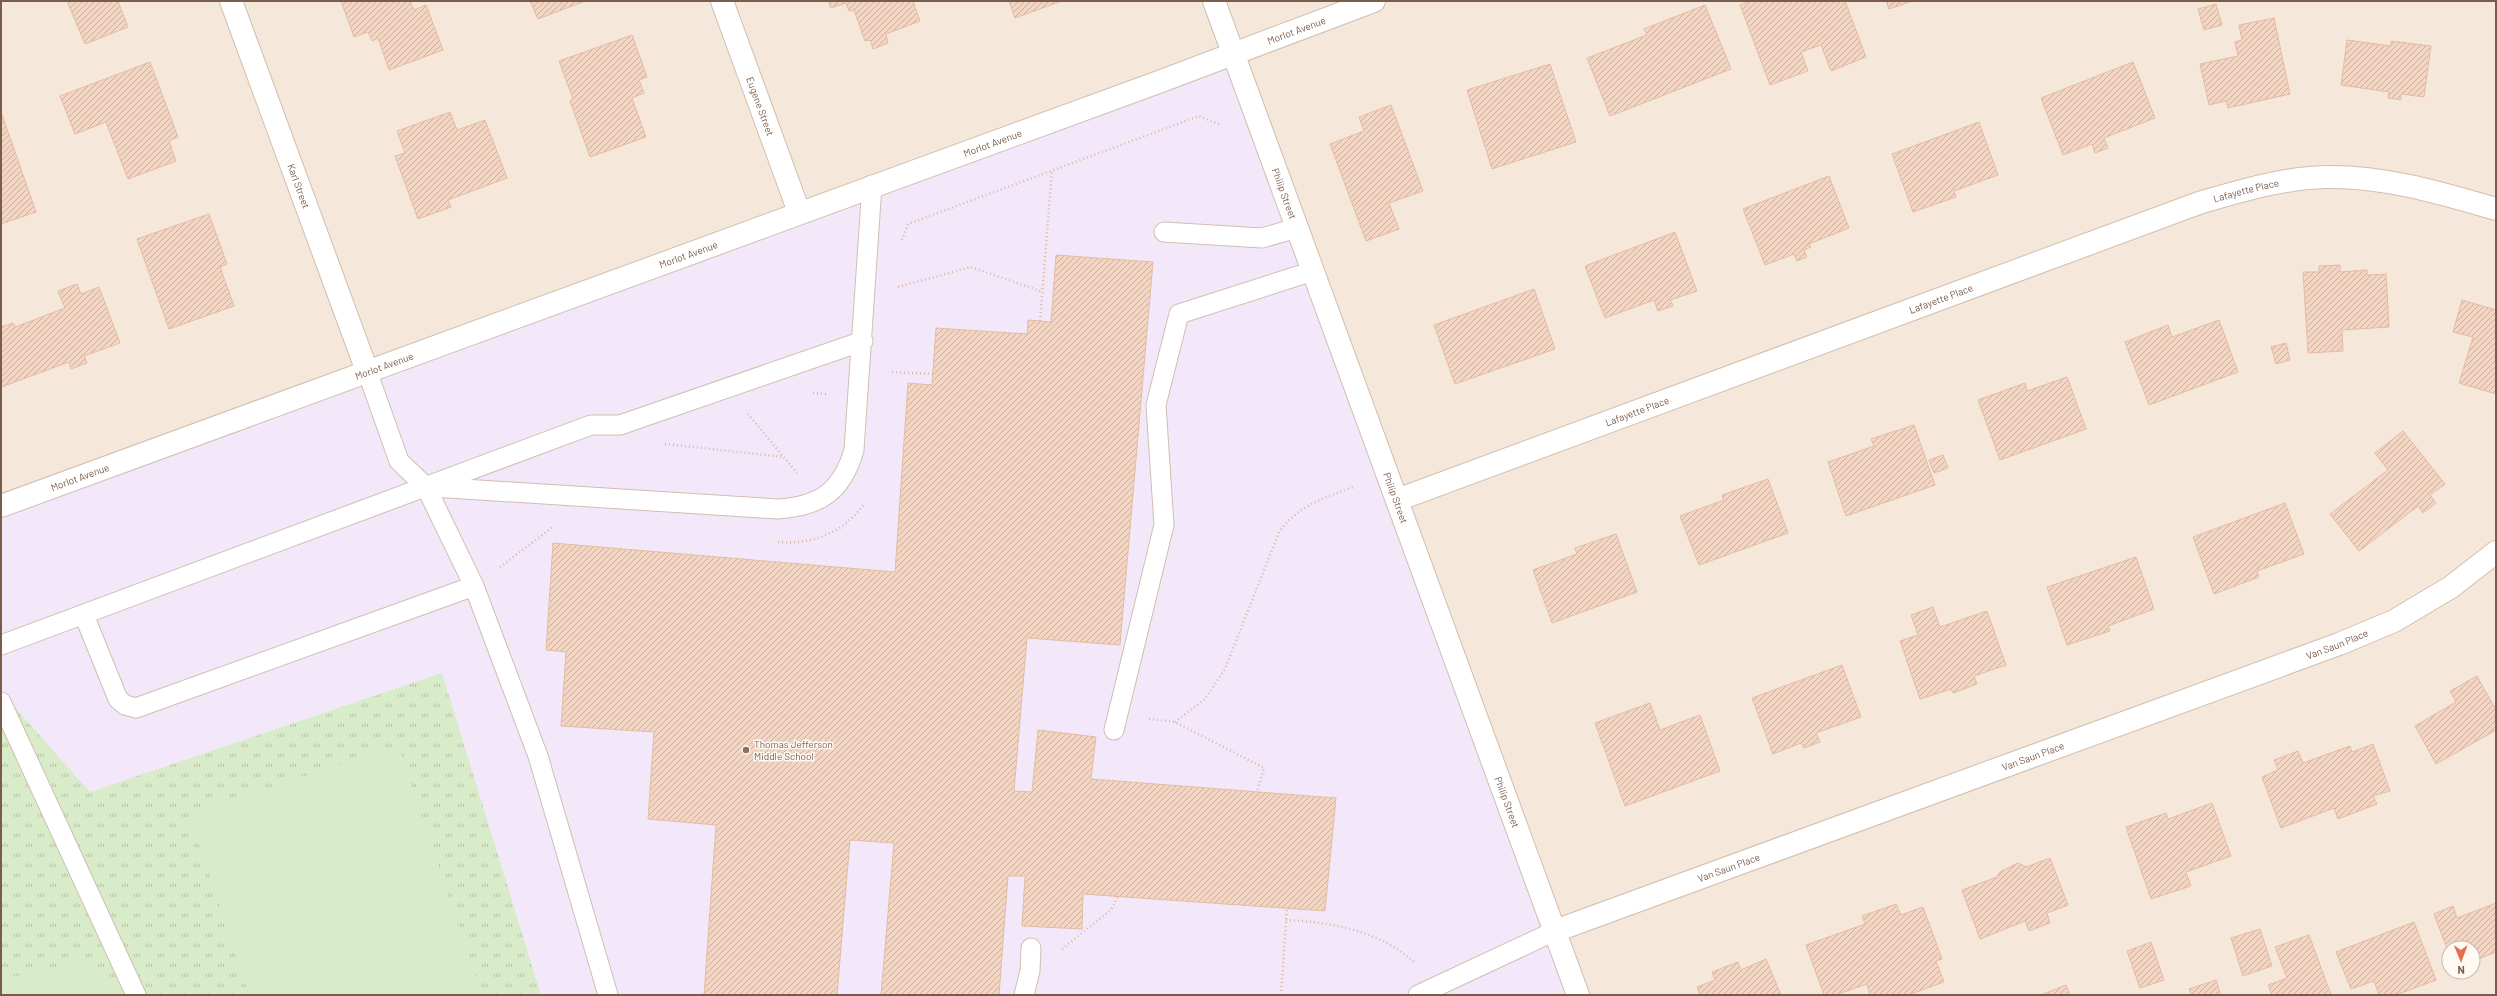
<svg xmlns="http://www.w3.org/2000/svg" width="2497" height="996" viewBox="0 0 2497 996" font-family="Barlow,sans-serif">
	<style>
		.residential { fill: #f5e8da; fill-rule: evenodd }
		.education { fill: #f3e8fa }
		.park { fill: url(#park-tufts) }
		.pitch { fill: #d8ecc9 }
		.building { fill: url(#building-hatch); stroke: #e6bba3 }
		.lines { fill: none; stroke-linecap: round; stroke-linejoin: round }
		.service-casing { stroke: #d1beb0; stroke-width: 21 }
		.minor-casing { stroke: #d1beb0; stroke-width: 24 }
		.tertiary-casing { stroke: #d1beb0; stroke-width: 24 }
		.path { stroke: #d9b8a5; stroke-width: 2.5; stroke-dasharray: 1 3; stroke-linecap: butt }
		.service { stroke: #fff; stroke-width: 19 }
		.minor { stroke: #fff; stroke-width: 22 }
		.tertiary { stroke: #fff; stroke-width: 22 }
		.education-dot { fill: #8d6e63; stroke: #fffaf3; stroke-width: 1.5 }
		.labels { text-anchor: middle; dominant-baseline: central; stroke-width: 3; stroke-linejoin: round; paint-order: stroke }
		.street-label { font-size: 10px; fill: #7a5c4d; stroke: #fffaf3 }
		.education-label { font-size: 10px; fill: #785e54; stroke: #fffaf3; text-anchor: start }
	</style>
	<defs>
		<pattern id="park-tufts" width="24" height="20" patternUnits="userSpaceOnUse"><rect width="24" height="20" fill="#d8ecc9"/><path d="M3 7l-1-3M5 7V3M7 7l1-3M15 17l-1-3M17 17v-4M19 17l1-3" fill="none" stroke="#b4c2a5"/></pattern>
		<pattern id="building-hatch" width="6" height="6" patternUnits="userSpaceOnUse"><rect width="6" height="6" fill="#f3d5c3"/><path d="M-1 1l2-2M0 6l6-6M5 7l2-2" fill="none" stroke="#cab0a1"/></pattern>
	</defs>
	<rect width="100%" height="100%" fill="#fdf6ec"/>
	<!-- residential -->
	<path class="residential" d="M1,1H2496V995H1581L1,505ZM2449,948H2473V972H2449Z"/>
	<!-- education -->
	<path class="education" d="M1233,53L1581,995H1V506Z"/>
	<!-- park -->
	<path class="park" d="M442,673L541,995H1V692L90,792Z"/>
	<!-- pitch -->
	<path class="pitch" d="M398,745L482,995H249L189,814Z
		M92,960L109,979L118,995H1V979Z"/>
	<!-- building -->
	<path class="building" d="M67,1H118L128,27L85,44Z
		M341,1H410L414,10L426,5L443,50L389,70L378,38L372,41L368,32L354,37Z
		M530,1H585L538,19Z
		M828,1H913L920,21L886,34L888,43L873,49L870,40L865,41L854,10L849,11L846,3L831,8Z
		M1009,1H1062L1015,18Z
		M1751,1H1845L1866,57L1831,71L1821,45L1801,52L1808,71L1770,85L1740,5Z
		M1886,1H1913L1889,9Z
		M2216,4L2222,25L2204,30L2198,9Z
		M1705,5L1731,69L1610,116L1587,58L1647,35L1644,29Z
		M2274,18L2290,94L2228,108L2226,101L2209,105L2200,64L2238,56L2235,42L2242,40L2239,25Z
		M632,35L647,77L639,80L644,93L632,98L646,137L590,157L570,101L573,99L559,61Z
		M2347,40L2391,46V41L2431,46L2424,97L2401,94V100L2388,98L2389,92L2341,85Z
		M150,62L178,137L169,141L176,161L128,179L106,122L75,134L60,96Z
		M2133,62L2155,118L2104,138L2108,148L2095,153L2092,144L2063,155L2041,98Z
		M1550,64L1576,142L1492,169L1467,90Z
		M1391,105L1423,191L1389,203L1399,229L1366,241L1330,144L1364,131L1359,117Z
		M1,112L36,212L1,224Z
		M450,112L457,130L485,120L507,178L448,200L451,207L418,219L395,156L405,153L397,131Z
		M1979,122L1998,175L1954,191L1956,197L1913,212L1892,154Z
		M1829,176L1849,228L1809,244L1811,247L1804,250L1807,257L1797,261L1794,254L1765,265L1743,209Z
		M209,214L227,264L220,267L234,306L169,329L137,239Z
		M1675,232L1697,291L1670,300L1673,306L1658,311L1654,300L1605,318L1585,266Z
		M1056,255L1153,262L1120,645L1027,638L1014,791L1032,792L1038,730L1096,737L1091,779L1336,798L1325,911L1083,894L1082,929L1022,926L1025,876H1008L999,995H881L894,843L850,840L837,995H704L716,825L648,819L654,732L561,726L566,652L546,650L553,543L895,572L908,383L932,385L936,328L1027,334L1028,320L1051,322Z
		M2340,265V272L2367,270V275L2386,274L2389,327L2342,330L2343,351L2308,353L2303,272H2319V266Z
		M77,284L81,294L99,287L120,343L84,356L87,363L71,369L69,362L1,387V327L13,323L15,327L65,308L58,291Z
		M1534,289L1555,349L1455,384L1434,325Z
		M2462,300L2496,310V394L2459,383L2473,337L2453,332Z
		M2219,320L2238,372L2149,405L2125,342L2168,325L2172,337Z
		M2286,343L2290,360L2276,364L2271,347Z
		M2067,377L2086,429L2000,460L1978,400L2025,383L2027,391Z
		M1914,425L1935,485L1846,516L1828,462L1874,446L1871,439Z
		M2403,431L2445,484L2430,495L2436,503L2423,513L2418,506L2359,551L2330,514L2388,470L2375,453Z
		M1943,455L1948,468L1934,473L1929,460Z
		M1768,479L1788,533L1699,565L1680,516L1724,500L1722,495Z
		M2285,503L2304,554L2257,571L2259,577L2214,594L2193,537Z
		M1616,534L1637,592L1552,623L1533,570L1577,554L1575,548Z
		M2136,557L2154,609L2108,626L2110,631L2067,645L2047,587Z
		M1933,607L1940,627L1987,611L2006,665L1974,676L1977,684L1953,693L1951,689L1920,699L1900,641L1918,635L1911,615Z
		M1842,665L1861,717L1816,733L1820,742L1804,748L1801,743L1773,754L1752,698Z
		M2477,676L2496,710V730L2436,764L2415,726L2456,702L2450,691Z
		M1650,703L1660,730L1700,715L1720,771L1625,806L1595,723Z
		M2373,744L2390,791L2373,796L2377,804L2338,819L2334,808L2281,828L2262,777L2278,770L2274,760L2298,751L2303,763L2350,746L2352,752Z
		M2212,803L2231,856L2186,872L2191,886L2151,899L2126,827L2166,813L2168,819Z
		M2050,858L2068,905L2047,913L2050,923L2029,931L2025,921L1980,939L1962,890L1997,877L2000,872L2018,863L2026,867Z
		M2496,903V952L2473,961V948H2465L2464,945L2449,948L2448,951L2434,914L2453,906L2457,918Z
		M1896,904L1901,915L1923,907L1942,959L1936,961L1944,982L1908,995H1870L1867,984L1835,995H1824L1806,945L1865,924L1862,916Z
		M2414,922L2436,980L2396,995H2379L2374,981L2351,989L2336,952Z
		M2260,929L2272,966L2243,976L2231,938Z
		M2309,935L2331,995H2272L2268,985L2287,978L2275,947Z
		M2151,942L2164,980L2140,988L2127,951Z
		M1766,959L1781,995H1700L1697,987L1715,980L1712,972L1738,962L1741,970Z
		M2216,980L2221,995H2192L2189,989Z
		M2066,985L2070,995H2041Z"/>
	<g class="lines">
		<!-- service casing -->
		<g class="service-casing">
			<path id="service" d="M1164,232L1262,238L1297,228
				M367,371L399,461L426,487L474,586L538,756L608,995
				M433,487L778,509C821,506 842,491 854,450L872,185
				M84,615L118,699L125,705L136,708L474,586
				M1,645L591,425H620L863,341
				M1,702L136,995
				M1114,730L1164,525L1156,405L1179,314L1313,271
				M1024,995L1030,971L1031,948
				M1418,995L1555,931"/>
		</g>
		<!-- minor casing -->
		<g class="minor-casing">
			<g id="minor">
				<path id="s1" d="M231,1L367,371"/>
				<path id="s2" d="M722,1L799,212"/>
				<path id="s3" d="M1214,1L1578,995"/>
				<path id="s4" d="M1397,500L2199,203C2240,191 2283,178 2326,177C2385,176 2441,193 2496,209"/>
				<path id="s5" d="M1555,931L2339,644L2394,621L2451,587L2496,552"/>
			</g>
		</g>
		<!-- tertiary casing -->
		<g class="tertiary-casing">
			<g id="tertiary">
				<path id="s6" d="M1,506L1156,83L1374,1"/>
			</g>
		</g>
		<!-- path -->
		<path class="path" d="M902,240L908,224L1199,116L1219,124
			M898,287L971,267L1043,292
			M1040,321L1052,171
			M892,372L933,374
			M813,393L826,394
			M748,414L797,473
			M665,444L784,457
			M778,542C811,545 844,533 864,504
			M500,567L553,527
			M1149,719L1175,722L1264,768L1257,792
			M1175,722L1205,699L1225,669L1279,532C1299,505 1322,499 1353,487
			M1286,920C1331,922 1380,931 1414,962
			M1062,949L1111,910L1118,897
			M1281,995L1287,908"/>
		<!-- service -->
		<use href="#service" class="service"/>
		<!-- minor -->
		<use href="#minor" class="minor"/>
		<!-- tertiary -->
		<use href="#tertiary" class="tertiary"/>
	</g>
	<!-- markers -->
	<circle class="education-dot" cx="746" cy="750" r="4"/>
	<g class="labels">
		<!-- street labels -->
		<g class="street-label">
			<text stroke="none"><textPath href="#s6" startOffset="1380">Morlot Avenue</textPath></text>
			<text stroke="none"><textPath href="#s2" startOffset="112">Eugene Street</textPath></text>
			<text stroke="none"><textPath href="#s6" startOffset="1056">Morlot Avenue</textPath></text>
			<text stroke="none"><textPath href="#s1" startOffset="197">Karl Street</textPath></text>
			<text stroke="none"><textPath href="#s4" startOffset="904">Lafayette Place</textPath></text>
			<text stroke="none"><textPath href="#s3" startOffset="205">Philip Street</textPath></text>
			<text stroke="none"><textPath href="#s6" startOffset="732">Morlot Avenue</textPath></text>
			<text stroke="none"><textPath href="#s4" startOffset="580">Lafayette Place</textPath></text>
			<text stroke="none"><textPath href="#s6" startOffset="408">Morlot Avenue</textPath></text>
			<text stroke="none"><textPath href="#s4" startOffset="256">Lafayette Place</textPath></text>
			<text stroke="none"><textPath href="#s6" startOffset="84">Morlot Avenue</textPath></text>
			<text stroke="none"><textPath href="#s3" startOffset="529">Philip Street</textPath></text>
			<text stroke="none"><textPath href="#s5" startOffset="833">Van Saun Place</textPath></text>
			<text stroke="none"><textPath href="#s5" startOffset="509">Van Saun Place</textPath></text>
			<text stroke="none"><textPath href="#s3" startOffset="853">Philip Street</textPath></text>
			<text stroke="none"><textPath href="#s5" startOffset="185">Van Saun Place</textPath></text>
		</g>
		<!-- education labels -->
		<g class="education-label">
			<text x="754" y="744">Thomas Jefferson<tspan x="754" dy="12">Middle School</tspan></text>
		</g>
	</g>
	<!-- border -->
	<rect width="2497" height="996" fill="none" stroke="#7a5c4d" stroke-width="4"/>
	<!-- north arrow -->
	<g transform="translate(2461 960) rotate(179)"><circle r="19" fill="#fffaf3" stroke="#cabbb1"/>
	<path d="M0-3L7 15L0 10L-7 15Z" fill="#e76f51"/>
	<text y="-6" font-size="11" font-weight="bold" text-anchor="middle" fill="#7a5c4d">N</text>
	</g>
</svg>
